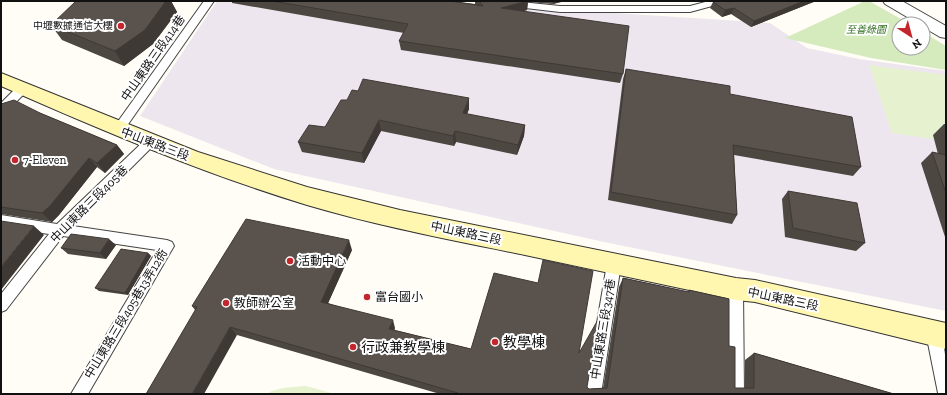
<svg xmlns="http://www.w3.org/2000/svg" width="947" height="395" viewBox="0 0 947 395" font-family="'Zilla Slab','Noto Sans TC',serif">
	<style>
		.industrial { fill: #eee6ef }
		.green { fill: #d5ebbd }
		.pitch { fill: #e6f2cf }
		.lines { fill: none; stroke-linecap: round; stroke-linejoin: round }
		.service-casing { stroke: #444; stroke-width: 2 }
		.minor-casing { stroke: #444; stroke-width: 2 }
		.secondary-casing { stroke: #333; stroke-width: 2 }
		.service { fill: #fff; fill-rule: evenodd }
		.minor { fill: #fff; fill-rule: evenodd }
		.secondary { fill: #fff6b0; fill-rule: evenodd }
		.wall { fill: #4d4742 }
		.shaded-wall { fill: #3f3936 }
		.building { fill: #5a524d; stroke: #3f3936 }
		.poi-dot { fill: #c4262e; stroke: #fff; stroke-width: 1.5 }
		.labels { text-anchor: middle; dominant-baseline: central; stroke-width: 4; stroke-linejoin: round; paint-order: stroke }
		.far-poi-label { font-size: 10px; fill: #111; stroke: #fff; text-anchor: end }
		.far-park-label { font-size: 10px; font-style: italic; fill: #2f6b1f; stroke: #fff }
		.street-label { font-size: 12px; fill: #111; stroke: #fff }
		.poi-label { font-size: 12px; fill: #111; stroke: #fff; text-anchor: start }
		.near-poi-label { font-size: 14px; fill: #111; stroke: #fff; text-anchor: start }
	</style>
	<rect width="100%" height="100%" fill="#fffdf5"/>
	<!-- industrial -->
	<path class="industrial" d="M217,1H427L770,23L807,48L859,59L946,71V311L604,242L274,169L140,116Z"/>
	<!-- green -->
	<path class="green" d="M865,1H869L910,24H899V48H923V32L946,46V70L871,58L785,38Z"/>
	<!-- pitch -->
	<path class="pitch" d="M869,65L946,75V141L892,133Z
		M306,386L335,394H266C277,387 293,387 306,386Z"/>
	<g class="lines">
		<!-- service casing -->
		<g class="service-casing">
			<path id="service" d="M204,1H214L122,133L118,134L114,133L112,130L114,127Z
				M511,1L560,6H690L709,1H725L723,3L690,12H560L508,6L506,4L508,2Z
				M23,84L27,85L28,88L27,91L5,113L1,114V103L19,85Z
				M150,138L154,139L156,142L154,145L73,226L167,240L172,242L174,246L88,394H71L157,250L63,236L6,310L1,312V294L49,234L1,227V215L57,224L146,139Z
				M614,258L619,260L621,264L601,394H585L607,264L609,260Z
				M736,282L741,284L743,289L744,394H728L729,289L731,284Z
				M934,326L939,328C947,348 946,372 946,394L938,393L926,333L929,328Z"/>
		</g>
		<!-- minor casing -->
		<g class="minor-casing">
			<path id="minor" d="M883,1H902L946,26V38L940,37L923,27V24H919L885,4Z"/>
		</g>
		<!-- secondary casing -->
		<g class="secondary-casing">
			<path id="secondary" d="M1,73L198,152L307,187L400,210L736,278L755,280L946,323V349L755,302L736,300C666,285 595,270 525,255C452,240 378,226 307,205C202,173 101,130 1,86Z"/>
		</g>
		<!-- service -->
		<use href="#service" class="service"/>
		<!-- minor -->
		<use href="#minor" class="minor"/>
		<!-- secondary -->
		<use href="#secondary" class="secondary"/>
	</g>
	<!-- wall -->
	<path class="wall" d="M166,1H171L177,12L153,44L124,66L62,40L51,25Z
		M232,1H450L475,4V1H561V2L553,4L528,2L527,10L524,11L623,74L620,83L401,50L399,41L404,33L232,3Z
		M715,1H816L751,27L731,14L722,17L710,8L713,2Z
		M626,69L730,94L861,167L853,176L734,155L737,215L732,224L608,200L623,79Z
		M1,104L40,113L117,145L124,154L105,173L97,167L59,215L52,222L1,214Z
		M469,109L467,114L525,125L524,136L517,155L456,142L454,146L381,131L364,163L302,152L298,142L325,127Z
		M944,124H946V240L921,163L932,152L938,154L933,135Z
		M788,191L865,243L856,251L785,237L782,199Z
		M116,245L106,259L68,254L61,248Z
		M352,250L328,303L395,328L394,330L471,349L579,353L587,387L589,389L603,388L619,287L623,278L688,292L689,290L729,346L735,388H745V360L754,353L894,394H440L237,335L195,310L192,306Z
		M148,253L151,256L128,295L99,291L95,288Z"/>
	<!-- shaded-wall -->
	<path class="shaded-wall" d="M166,1H171L177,12L153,44L124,66L115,51Z
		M528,1L527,10L500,17L501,8Z
		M553,1H561V2L553,4Z
		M804,1H816L751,27L754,21Z
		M734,8L731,14L722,17L725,10Z
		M469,98V109L463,124V113Z
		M379,120L381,131L364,163L362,153Z
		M525,125L524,136L517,155L518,145Z
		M455,131L456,142L454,146L453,136Z
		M117,145L124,154L105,173L97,163Z
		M89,158L97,167L59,215L52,222L42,213Z
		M34,226L44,235L1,290V267Z
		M109,239L116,245L106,259L100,253Z
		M349,240L352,250L325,310L321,302Z
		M148,253L151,256L128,295L125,293Z
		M393,320L395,328L392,337L389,329Z
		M230,327L237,335L204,394H192Z"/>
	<!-- building -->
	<path class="building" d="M76,1H166L145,30L115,51L51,25Z
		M272,1H450L483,6L479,1H528L501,8L629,26L623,74L399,41L408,24Z
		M715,1H804L754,21L734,8L725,10L713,2Z
		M626,69L730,86V94L852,117L861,167L733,145L737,215L611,192Z
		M363,79L469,98L463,113L525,125L518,145L455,131L453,136L379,120L362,153L298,142L309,125L325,127L341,100H347L352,90L358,91Z
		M14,100L40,113L117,145L97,163L89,158L50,206L42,213L1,207V104Z
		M932,152L946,155V193Z
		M788,191L857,203L865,243L793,228Z
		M246,219L349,240L321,302L393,320L389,329L471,349L494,273L538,283L543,260L593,271L579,353L599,318L587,387L589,389L607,388L623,278L689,292V290L729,299V346L735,347V388H754V353L894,394H458V393L230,327L192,394H146L197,307L192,306Z
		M1,221L34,226L1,267Z
		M71,234L109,239L100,253L61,248Z
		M121,249L148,253L125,293L95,288Z"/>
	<!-- markers -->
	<g class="poi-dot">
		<circle cx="121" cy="26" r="4"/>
		<circle cx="15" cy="160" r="4"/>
		<circle cx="290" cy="261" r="4"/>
		<circle cx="367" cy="297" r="4"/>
		<circle cx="226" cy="303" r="4"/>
		<circle cx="495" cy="342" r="4"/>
		<circle cx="353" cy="347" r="4"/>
	</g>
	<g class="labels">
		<!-- far-poi labels -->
		<g class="far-poi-label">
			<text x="113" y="26">中壢數據通信大樓</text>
		</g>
		<!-- far-park labels -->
		<g class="far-park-label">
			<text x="866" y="30">至善綠園</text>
		</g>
		<!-- street labels -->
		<g class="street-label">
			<text transform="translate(153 58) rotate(-55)">中山東路三段414巷</text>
			<text transform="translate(155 144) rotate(21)">中山東路三段</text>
			<text transform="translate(89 204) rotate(-45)">中山東路三段405巷</text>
			<text transform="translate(466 233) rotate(12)">中山東路三段</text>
			<text transform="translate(783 299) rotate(12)">中山東路三段</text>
			<text transform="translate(126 314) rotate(-59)">中山東路三段405巷13弄12衖</text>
			<text transform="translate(603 329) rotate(-81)">中山東路三段347巷</text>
		</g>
		<!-- poi labels -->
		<g class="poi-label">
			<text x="23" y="160">7-Eleven</text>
			<text x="298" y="261">活動中心</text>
			<text x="375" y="297">富台國小</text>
			<text x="234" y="303">教師辦公室</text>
		</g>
		<!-- near-poi labels -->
		<g class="near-poi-label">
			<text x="503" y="342">教學棟</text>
			<text x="361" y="347">行政兼教學棟</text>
		</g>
	</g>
	<!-- border -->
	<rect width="947" height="395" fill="none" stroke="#111111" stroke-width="4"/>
	<!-- north arrow -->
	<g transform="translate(911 36) rotate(144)"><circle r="19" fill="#ffffff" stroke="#a0a0a0"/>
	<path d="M0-3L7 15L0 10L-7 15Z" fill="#c4262e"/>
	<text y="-6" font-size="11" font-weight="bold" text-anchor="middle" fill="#111111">N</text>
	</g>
</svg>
